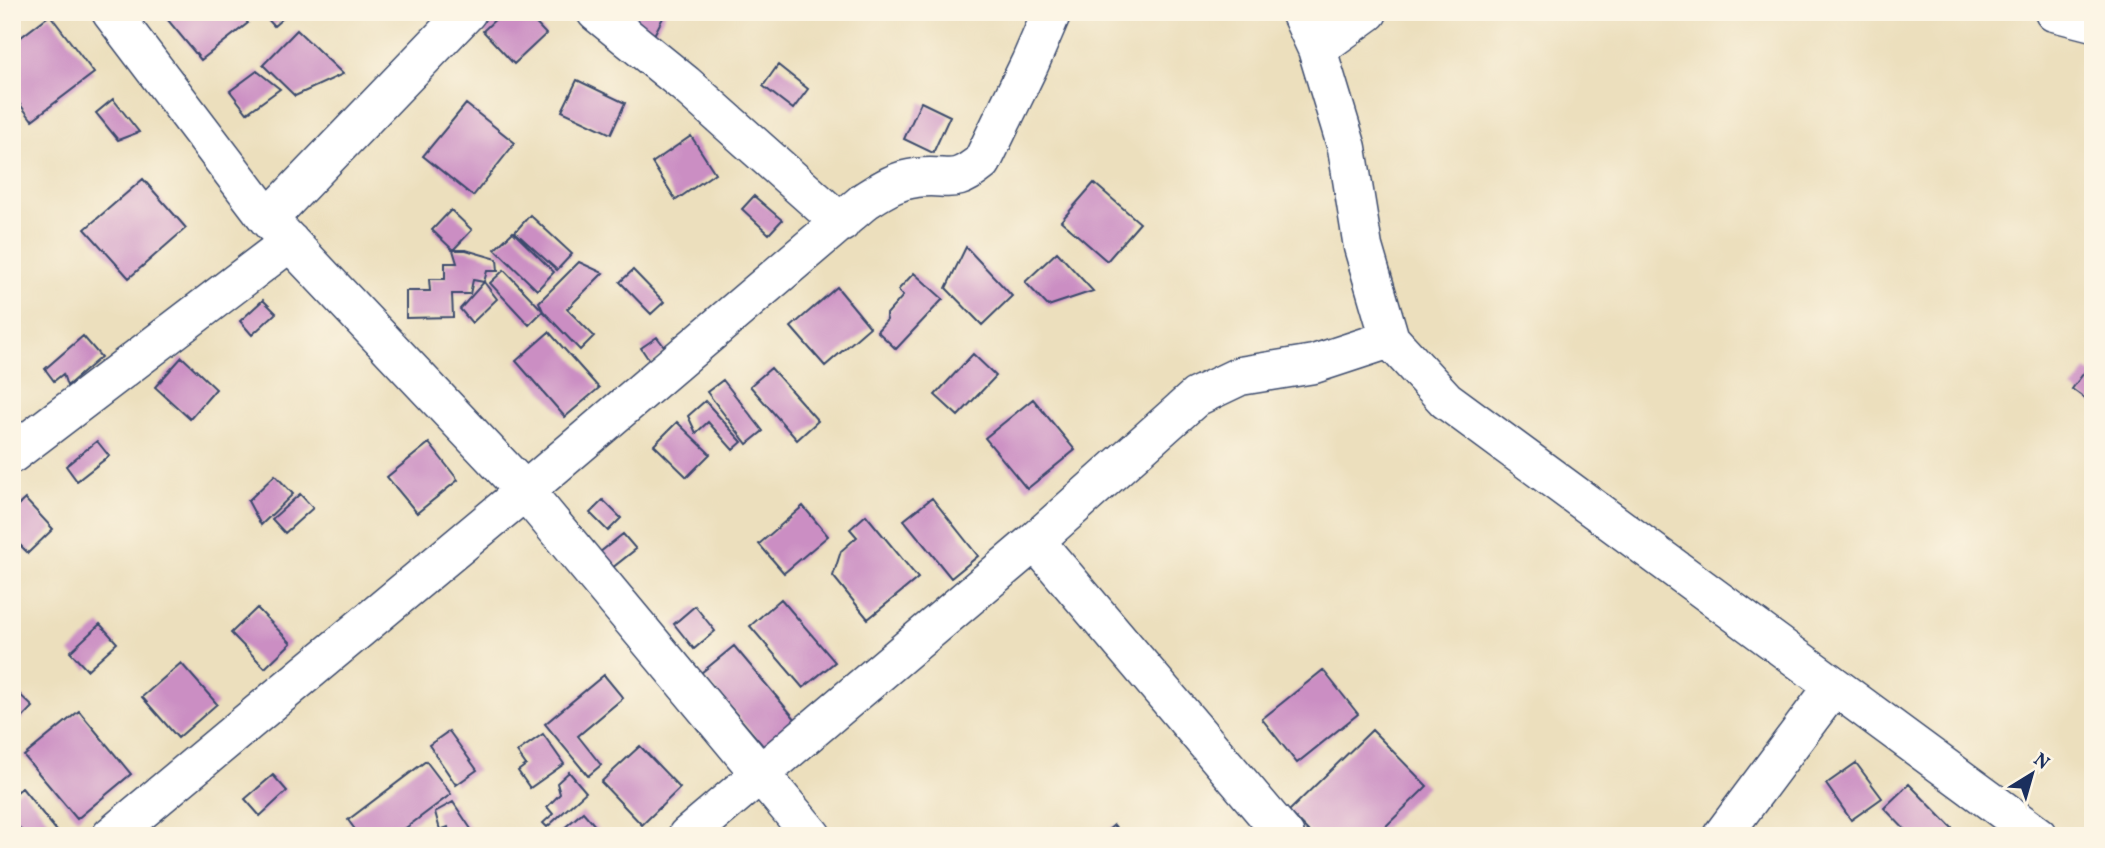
<svg xmlns="http://www.w3.org/2000/svg" width="2105" height="848" viewBox="0 0 2105 848" font-family="Vollkorn,serif">
	<style>
		.building { fill: #cb8ec3 }
		.lines { fill: none; stroke-linecap: round; stroke-linejoin: round }
		.street-casing { stroke: #3a496c; stroke-width: 41 }
		.street { stroke: #fff; stroke-width: 38 }
	</style>
	<rect width="100%" height="100%" fill="#fcf5e5"/>
	<filter id="ink" filterUnits="userSpaceOnUse"><feTurbulence type="fractalNoise" baseFrequency=".0143" numOctaves="2"/><feDisplacementMap in="SourceGraphic" scale="14" xChannelSelector="R" yChannelSelector="G"/><feConvolveMatrix kernelMatrix="1 2 1 2 8 2 1 2 1" color-interpolation-filters="sRGB"/></filter>
	<filter id="wash" filterUnits="userSpaceOnUse"><feTurbulence type="fractalNoise" baseFrequency=".00686" numOctaves="4" result="noise"/><feDisplacementMap in="SourceGraphic" scale="28" xChannelSelector="R" yChannelSelector="G"/><feGaussianBlur stdDeviation="1.57" result="paint"/><feColorMatrix in="noise" values="0 0 0 0 0 0 0 0 0 0 0 0 0 0 0 0 0 1.4 0 .05"/><feComposite in="paint" operator="in"/></filter>
	<g filter="url(#wash)">
		<rect width="100%" height="100%" fill="#ecdfbd"/>
		<g id="blocks">
			<!-- building -->
			<path class="building" d="M176,12H239L248,23L201,60L167,19Z
				M269,12H290L274,26L265,16Z
				M503,12H525L546,34L514,64L483,31Z
				M621,12H666L653,37Z
				M50,15L94,73L32,120L12,94V44Z
				M297,30L343,74L295,96L263,65Z
				M778,65L808,89L793,109L763,86Z
				M257,71L280,89L247,113L230,91Z
				M577,80L625,103L611,134L562,111Z
				M113,99L139,132L118,140L96,113Z
				M921,102L950,116L933,153L904,139Z
				M466,104L515,143L473,196L423,156Z
				M691,136L715,173L676,200L652,163Z
				M143,179L186,228L129,278L85,229Z
				M1094,183L1140,223L1107,261L1061,221Z
				M754,196L782,220L769,234L742,209Z
				M451,210L472,230L453,250H466L497,259L498,271H487L484,282L473,280L470,294H452L453,317L406,318V291H430L429,279H445V263H457L453,250L432,230Z
				M530,215L572,254L557,270L515,232Z
				M513,232L554,272L537,290L495,249Z
				M966,247L1012,296L982,325L946,288Z
				M1057,252L1093,291L1048,306L1025,282Z
				M579,262L603,273L567,309L594,336L580,350L543,311L529,325L490,283L504,270L543,311L539,302Z
				M633,270L664,302L651,314L620,282Z
				M914,273L943,299L896,349L877,331L887,320L886,315L903,296L898,290Z
				M484,282L497,299L472,323L460,309Z
				M837,287L870,327L825,366L791,327Z
				M263,300L276,313L252,335L240,321Z
				M549,332L599,388L565,417L516,361Z
				M83,336L101,357L67,386L63,374L54,381L45,369Z
				M657,337L667,350L651,363L641,348Z
				M973,354L996,376L958,416L935,395Z
				M182,357L216,389L190,419L155,387Z
				M771,368L818,421L797,440L750,386Z
				M2086,370L2093,374V404L2072,389Z
				M723,380L763,431L747,444L707,392Z
				M1033,399L1075,450L1027,489L985,438Z
				M705,401L742,442L733,450L708,422L696,433L688,416Z
				M677,422L710,454L687,477L654,445Z
				M97,441L109,456L77,481L66,466Z
				M429,443L458,480L417,513L387,477Z
				M275,475L293,494L261,525L248,501Z
				M300,494L313,508L285,533L272,519Z
				M932,498L978,556L951,578L904,520Z
				M25,499L53,529L28,553L12,537V511Z
				M603,500L621,518L608,531L590,513Z
				M803,506L828,536L784,573L759,544Z
				M866,515L918,578L868,619L833,576L841,551L857,537L850,529Z
				M623,534L636,549L612,568L599,553Z
				M781,599L835,662L803,688L750,626Z
				M695,606L715,631L694,649L674,624Z
				M257,608L291,643L265,668L231,633Z
				M100,624L117,643L87,670L70,652Z
				M734,646L796,720L764,747L701,673Z
				M181,663L217,704L178,738L142,697Z
				M1323,670L1358,714L1297,763L1262,719Z
				M604,675L623,698L578,736L601,765L588,776L545,724Z
				M12,687L33,707L12,729Z
				M79,711L131,774L77,819L24,756Z
				M1372,730L1427,786L1376,836H1313L1289,811Z
				M449,731L477,770L456,785L429,745Z
				M543,734L564,764L530,788L518,771L526,765L517,752Z
				M640,746L680,788L642,825L601,782Z
				M426,761L451,794L395,836H360L348,820Z
				M1856,763L1882,798L1851,820L1826,784Z
				M569,772L586,792L547,827L543,823L553,814L547,807L560,794L557,783Z
				M273,775L287,791L260,816L245,799Z
				M1909,784L1953,829L1946,836H1911L1884,808Z
				M22,788L61,836H26L12,819V796Z
				M453,802L473,832L468,836H450L448,827L440,830L435,812Z
				M583,812L604,836H555Z
				M1114,825L1123,836H1101Z"/>
		</g>
	</g>
	<g filter="url(#ink)">
		<use href="#blocks" fill-opacity="0" stroke="#3a496c" stroke-width="2"/>
		<g class="lines">
			<!-- street casing -->
			<g class="street-casing">
				<path id="street" d="M111,12L268,219L525,491L812,836
					M596,12L685,84L841,223
					M1300,12L1317,49L1347,148L1363,247L1390,339L1446,400L2038,836
					M2054,12L2093,22
					M1317,49L1368,12
					M268,219L467,12
					M12,454L290,242
					M1035,541L1285,836
					M111,836L525,491L866,200C882,190 897,180 916,178C949,173 950,188 982,162L1030,63L1052,12
					M687,836L1035,541L1196,397L1240,376L1314,364L1390,339
					M1722,836L1834,686"/>
			</g>
			<!-- street -->
			<use href="#street" class="street"/>
		</g>
	</g>
	<!-- margin -->
	<rect width="2105" height="848" fill="none" stroke="#fcf5e5" stroke-width="42"/>
	<!-- north arrow -->
	<g transform="translate(2032 774) rotate(37)" stroke="#fcf5e5" stroke-width="5" paint-order="stroke">
	<path d="M0-5L12 26L0 18L-12 26Z" fill="#1b2f5e"/>
	<text y="-10" font-size="19" font-weight="bold" text-anchor="middle" fill="#1b2f5e">N</text>
	</g>
</svg>
